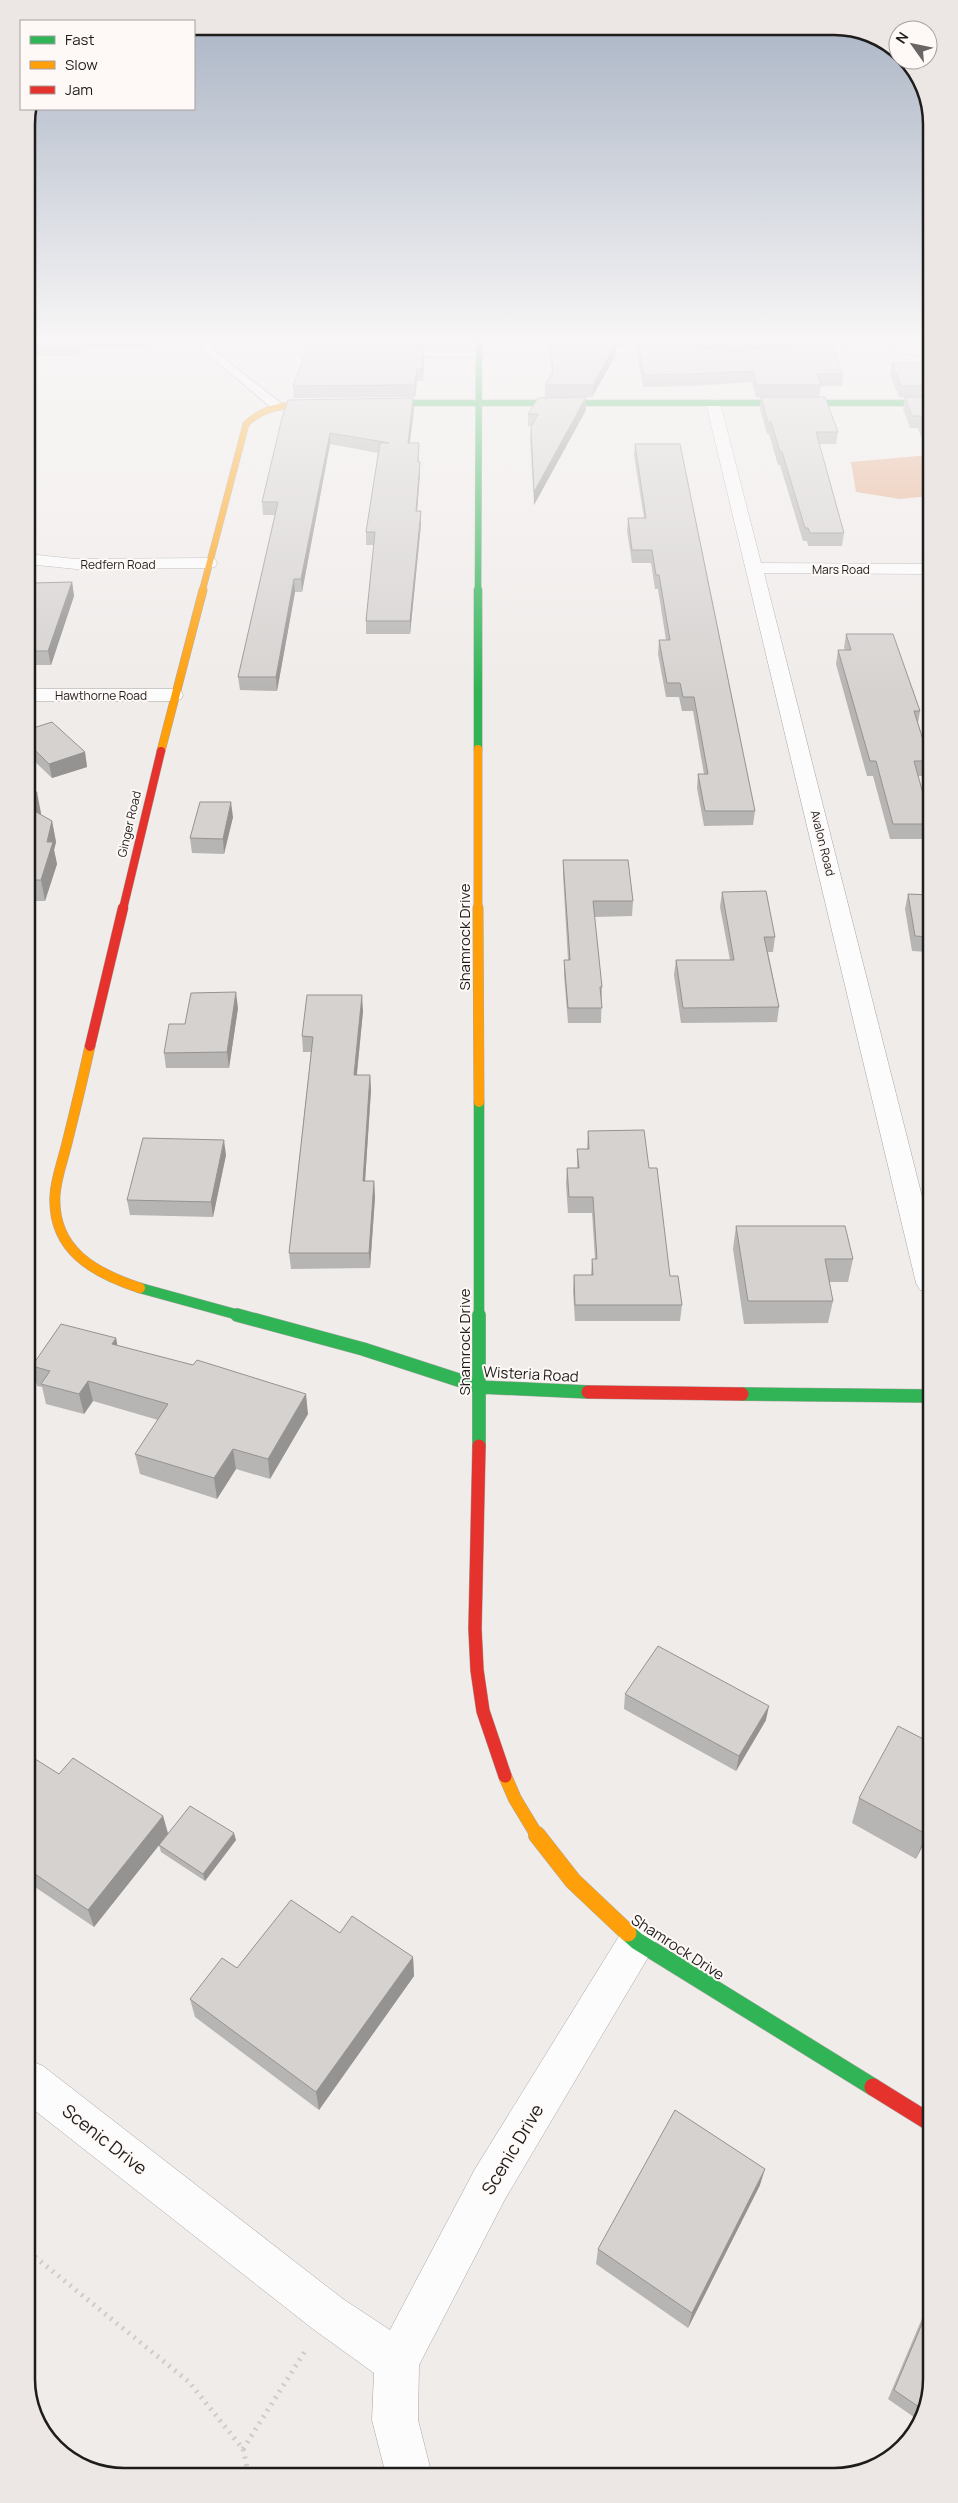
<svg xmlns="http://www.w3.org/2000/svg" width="958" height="2503" viewBox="0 0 958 2503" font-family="Manrope,sans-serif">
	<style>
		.water { fill: #e6ae8c }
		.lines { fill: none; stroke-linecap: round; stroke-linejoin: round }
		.lane-casing { stroke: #a9a6a5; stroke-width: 2 }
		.street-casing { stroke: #a9a6a5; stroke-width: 1 }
		.fast-far4-casing { stroke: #a9a6a5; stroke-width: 7 }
		.fast-far3-casing { stroke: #a9a6a5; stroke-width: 9 }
		.fast-far2-casing { stroke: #a9a6a5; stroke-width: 11 }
		.fast-far1-casing { stroke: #a9a6a5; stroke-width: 14 }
		.fast-casing { stroke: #a9a6a5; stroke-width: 18 }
		.slow-far4-casing { stroke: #a9a6a5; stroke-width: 7 }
		.slow-far3-casing { stroke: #a9a6a5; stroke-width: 9 }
		.slow-far2-casing { stroke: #a9a6a5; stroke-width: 11 }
		.slow-far1-casing { stroke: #a9a6a5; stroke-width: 14 }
		.slow-casing { stroke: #a9a6a5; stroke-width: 18 }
		.jam-far3-casing { stroke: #a9a6a5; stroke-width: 9 }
		.jam-far2-casing { stroke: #a9a6a5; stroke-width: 11 }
		.jam-far1-casing { stroke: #a9a6a5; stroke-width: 14 }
		.jam-casing { stroke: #a9a6a5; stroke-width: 18 }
		.path { stroke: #cecccb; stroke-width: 5; stroke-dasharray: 2 5.5; stroke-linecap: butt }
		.lane { fill: #fdfcfc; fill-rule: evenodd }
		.street { fill: #fdfcfc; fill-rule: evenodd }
		.fast-far4 { stroke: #30b455; stroke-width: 6 }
		.fast-far3 { stroke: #30b455; stroke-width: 8 }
		.fast-far2 { stroke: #30b455; stroke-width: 10 }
		.fast-far1 { stroke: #30b455; stroke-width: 13 }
		.fast { stroke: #30b455; stroke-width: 17 }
		.slow-far4 { stroke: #ff9f0a; stroke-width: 6 }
		.slow-far3 { stroke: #ff9f0a; stroke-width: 8 }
		.slow-far2 { stroke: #ff9f0a; stroke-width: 10 }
		.slow-far1 { stroke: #ff9f0a; stroke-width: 13 }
		.slow { stroke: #ff9f0a; stroke-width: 17 }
		.jam-far3 { stroke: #e5322d; stroke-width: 8 }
		.jam-far2 { stroke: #e5322d; stroke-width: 10 }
		.jam-far1 { stroke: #e5322d; stroke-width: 13 }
		.jam { stroke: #e5322d; stroke-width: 17 }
		.wall { fill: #b7b5b3 }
		.shaded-wall { fill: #959392 }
		.building { fill: #d5d2d0; stroke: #959392 }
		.labels { text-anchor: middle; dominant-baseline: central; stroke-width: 4; stroke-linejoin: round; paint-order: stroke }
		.far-street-label { font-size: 12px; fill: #1f1d1c; stroke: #fef9f6 }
		.street-label { font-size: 15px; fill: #1f1d1c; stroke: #fef9f6 }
		.near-street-label { font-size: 18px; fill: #1f1d1c; stroke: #fef9f6 }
		.rim { fill: none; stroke: #1f1d1c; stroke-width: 2.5 }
	</style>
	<rect width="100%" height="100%" fill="#f0ecea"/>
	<!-- water -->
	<path class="water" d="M929,455V496L900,499L856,492L851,462Z"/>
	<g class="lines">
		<!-- lane casing -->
		<g class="lane-casing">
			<path id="lane" d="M201,343H211L213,350L282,404V410H274L216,361L204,354Z
				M830,343H840L844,349C837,355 805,359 798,353L804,350L831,346Z
				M889,343C902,343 915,348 929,352V358L898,351Z
				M479,346L668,347L674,350L668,353L483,352V356L479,357L394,356L388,353L394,350L475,351V347Z"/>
		</g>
		<!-- street casing -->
		<g class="street-casing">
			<path id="street" d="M713,399L720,403L761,563L929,564V574L764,573L930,1228V1293L920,1290L916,1283L706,403Z
				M27,554L76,559L209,558L215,559L217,563L215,567L209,568L76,569L27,564Z
				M27,689H174L181,691L183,695L181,699L174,701H27Z
				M637,1922L650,1928L656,1941L650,1954L505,2199L419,2365L418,2420L432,2475H386L372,2420L374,2373L313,2329L29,2106V2060L43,2066L343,2299L390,2330L475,2169L624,1928Z"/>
		</g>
		<!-- fast-far4 casing -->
		<g class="fast-far4-casing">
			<path id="fast-far4" d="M377,403H929
				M478,592L479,343"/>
		</g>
		<!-- fast-far3 casing -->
		<g class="fast-far3-casing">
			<path id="fast-far3" d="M478,749V590"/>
		</g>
		<!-- fast-far2 casing -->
		<g class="fast-far2-casing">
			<path id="fast-far2" d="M479,1102V1316
				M140,1288L242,1316"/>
		</g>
		<!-- fast-far1 casing -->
		<g class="fast-far1-casing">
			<path id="fast-far1" d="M237,1315L363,1349L480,1387L588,1392
				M479,1315V1446
				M742,1394L930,1396"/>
		</g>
		<!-- fast casing -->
		<g class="fast-casing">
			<path id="fast" d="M628,1933L637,1941L873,2087"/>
		</g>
		<!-- slow-far4 casing -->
		<g class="slow-far4-casing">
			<path id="slow-far4" d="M202,592L246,424C268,403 295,404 324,404"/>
		</g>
		<!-- slow-far3 casing -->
		<g class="slow-far3-casing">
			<path id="slow-far3" d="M478,749V909
				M161,751L203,590"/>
		</g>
		<!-- slow-far2 casing -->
		<g class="slow-far2-casing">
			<path id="slow-far2" d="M478,908L479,1102
				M90,1046C83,1078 75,1111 67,1143C63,1160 56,1178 55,1195C52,1250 94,1273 140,1288"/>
		</g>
		<!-- slow-far1 casing -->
		<g class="slow-far1-casing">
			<path id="slow-far1" d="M505,1776L515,1799L538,1837"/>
		</g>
		<!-- slow casing -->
		<g class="slow-casing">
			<path id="slow" d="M537,1835L573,1881L628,1933"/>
		</g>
		<!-- jam-far3 casing -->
		<g class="jam-far3-casing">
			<path id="jam-far3" d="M123,909L161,751"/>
		</g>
		<!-- jam-far2 casing -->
		<g class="jam-far2-casing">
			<path id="jam-far2" d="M90,1046L123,908"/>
		</g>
		<!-- jam-far1 casing -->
		<g class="jam-far1-casing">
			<path id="jam-far1" d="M588,1392L742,1394
				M479,1446L475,1629L477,1670L483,1711L505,1776"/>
		</g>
		<!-- jam casing -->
		<g class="jam-casing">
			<path id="jam" d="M873,2087L931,2123"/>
		</g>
		<!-- path -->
		<path class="path" d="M29,2252L189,2382L243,2449L249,2476
			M243,2449L307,2348"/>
		<!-- lane -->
		<use href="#lane" class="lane"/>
		<!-- street -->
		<use href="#street" class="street"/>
		<!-- fast-far4 -->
		<use href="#fast-far4" class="fast-far4"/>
		<!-- fast-far3 -->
		<use href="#fast-far3" class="fast-far3"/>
		<!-- fast-far2 -->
		<use href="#fast-far2" class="fast-far2"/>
		<!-- fast-far1 -->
		<use href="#fast-far1" class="fast-far1"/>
		<!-- fast -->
		<use href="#fast" class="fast"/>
		<!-- slow-far4 -->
		<use href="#slow-far4" class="slow-far4"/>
		<!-- slow-far3 -->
		<use href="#slow-far3" class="slow-far3"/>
		<!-- slow-far2 -->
		<use href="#slow-far2" class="slow-far2"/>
		<!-- slow-far1 -->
		<use href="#slow-far1" class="slow-far1"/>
		<!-- slow -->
		<use href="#slow" class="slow"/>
		<!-- jam-far3 -->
		<use href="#jam-far3" class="jam-far3"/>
		<!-- jam-far2 -->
		<use href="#jam-far2" class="jam-far2"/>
		<!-- jam-far1 -->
		<use href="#jam-far1" class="jam-far1"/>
		<!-- jam -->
		<use href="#jam" class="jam"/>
	</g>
	<!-- wall -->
	<path class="wall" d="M27,343H148L149,346L148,348H81L77,356H37V354H27Z
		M325,343H424V348L423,381H417L415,397L294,398L293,386L316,345H325Z
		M549,343H622L621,345H616V355L592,397H545V385L552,374L550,354V344H549Z
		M635,343H826L843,374L842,386H821L819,397L838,432L836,444H819L844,533L842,546H808L807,541H803L780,465H778L769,434H767L760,409L761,397H756L752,382L693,386L643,387L637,355L638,345H635Z
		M892,363H929V397H899L890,375Z
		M905,397H929V437H921L918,428H910L903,409Z
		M414,410L410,443H419V462L420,474L417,511L421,524L410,634H366V621L374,545H366V532L378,453L330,444L302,592H295L277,691L240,690L238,677L275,515H263L262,502L282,418Z
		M586,410L534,505L530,439L531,426H528V414Z
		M635,444L755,811L753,825L704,826L697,788L698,774H704L693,711H682L679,697H666L658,654L659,640H666L658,589H655L651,563H632L627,531L628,518H644L634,456Z
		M72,582L74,596L51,665H27V597Z
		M846,634L920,711L918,723L929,759V765L927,776H918L929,815V839H890L873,776H867L836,664L838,650H845L844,648Z
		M27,730L85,752L87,767L52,778L27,754Z
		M27,792L41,813V815L52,821L56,842L54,850L57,864L45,901H32L30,907H28Z
		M233,817L224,854L192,853L190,838Z
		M563,860L633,901L632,916L594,917L602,987L601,1023H568L564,975V960H568L563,875Z
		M722,892L775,937L773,952H768L779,1007L777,1022L681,1023L674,975L676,960H730L720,907Z
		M908,894L930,895V957L928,952L912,951L905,909Z
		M238,1008L229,1068H166L164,1053L185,1024Z
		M363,1011L357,1075H370L371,1090L365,1181H374L375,1197L370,1268L291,1269L289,1253L311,1052H303L302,1036Z
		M588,1131L649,1168L670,1276L682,1305L680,1321H575L573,1291L574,1275H591L592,1259H595L592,1213H568L566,1184L567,1168H577V1149H587Z
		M226,1155L213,1217L130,1215L127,1200Z
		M736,1226L853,1259L848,1282H829L833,1301L828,1323L744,1324L733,1249Z
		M116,1338L117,1345L308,1414L270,1479L236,1469L217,1499L140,1474L135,1454L158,1420L93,1401L84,1414L46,1404L42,1387L37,1386L32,1366Z
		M625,1694L766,1720L736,1771L624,1709Z
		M931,1743V1847L924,1843L916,1859L852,1823L859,1798Z
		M29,1760L59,1774L163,1816L168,1833L236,1840L205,1881L161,1852L159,1845L94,1927L29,1883Z
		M340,1933L413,1957L414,1976L319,2110L195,2017L190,1999L237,1968Z
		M760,2185L688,2328L596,2264L598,2249Z
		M932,2299V2379L918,2420L888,2399L926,2309Z"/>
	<!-- shaded-wall -->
	<path class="shaded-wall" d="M75,343H80L81,348L77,356Z
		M616,343V355L592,397L593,385Z
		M753,343H826L825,345L752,354Z
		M423,346L424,358L423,381L422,369Z
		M417,369V381L415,397V385Z
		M586,397V410L534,505V492Z
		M413,398L414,410L408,455V443Z
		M330,433V444L302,592L301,579Z
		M420,462V474L416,524V511Z
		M421,511V524L410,634V621Z
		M294,579L295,592L277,691L276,677Z
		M72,582L74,596L51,665L48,651Z
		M85,752L87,767L52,778L49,764Z
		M37,792L41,813L35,831L31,809Z
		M231,802L233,817L224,854L223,839Z
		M52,821L56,842L54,850L57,864L45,901L41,880L47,842Z
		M28,880L32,901L30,907L28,897Z
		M236,992L238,1008L229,1068L227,1052Z
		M362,995L363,1011L355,1091L354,1075Z
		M370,1075L371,1090L364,1197L363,1181Z
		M224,1140L226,1155L213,1217L211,1202Z
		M374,1181L375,1197L370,1268L369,1253Z
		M116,1338L120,1359L112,1344Z
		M88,1381L93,1401L84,1414L79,1394Z
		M306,1394L308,1414L270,1479L268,1459Z
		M233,1449L236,1469L217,1499L214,1478Z
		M769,1706L766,1720L736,1771L739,1756Z
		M163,1816L168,1834L94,1927L88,1910Z
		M931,1823L924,1843L916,1859L926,1834Z
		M234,1833L236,1840L205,1881L203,1874Z
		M413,1957L414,1976L319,2110L316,2092Z
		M765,2169L760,2185L688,2328L692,2313Z"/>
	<!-- building -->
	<path class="building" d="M309,343H311L316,345L423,346L422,369H417L415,385L293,386Z
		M550,343H616L593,385H545L553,372Z
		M638,343H679L699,348L739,351L831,343L843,374H817L821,385H757L753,371L694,374L644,375Z
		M892,363H929V386H901Z
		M586,397L534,492L531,427L538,414H528L538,398Z
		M761,397H825L838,432H816L844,533H810L808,528H805L782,452H780L771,422H768Z
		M905,397H929V425H923L920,416H912Z
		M413,398L408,443H419L418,462H420L416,511H421L410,621H366L375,532H366L380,443H389L330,433L301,579H294L276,677H238L278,502H262L282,418L288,400Z
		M635,444H680L755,811H705L698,774H708L694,697H683L680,683H667L659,640H670L659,575H656L652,550H632L628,518H646Z
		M72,582L48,651H27V597L32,583Z
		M846,634H893L920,711H914L929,759V761H914L929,815V824H893L876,761H870L838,650H851Z
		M52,722L85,752L49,764L27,742V730Z
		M27,792H37L31,809L52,821L47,842H53L41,880H28Z
		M200,802H231L223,839L190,838Z
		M563,860H628L633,901H593L602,987H600L602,1008H568L564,960H570Z
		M766,891L775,937H764L779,1007L683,1008L676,960H734L722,892Z
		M908,894L930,895V937L915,936Z
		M236,992L227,1052L164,1053L169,1024H185L191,993Z
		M307,995H362L354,1075H370L363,1181H374L369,1253H289L313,1037L302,1036Z
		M644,1130L649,1168H657L670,1276H678L682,1305H575L574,1275H593L592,1259H597L593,1197H569L567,1168H579L577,1149H589L588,1131Z
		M143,1138L224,1140L211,1202L127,1200Z
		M736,1226H845L853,1259H825L833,1301H748Z
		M61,1324L116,1338L112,1344L193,1365L197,1360L306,1394L268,1459L233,1449L214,1478L135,1454L168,1404L88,1381L79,1394L41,1384L50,1371L32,1366Z
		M658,1646L769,1706L739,1756L625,1694Z
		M898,1726L931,1743V1823L926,1834L859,1798Z
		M32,1757L59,1774L73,1758L163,1816L88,1910L29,1870V1760Z
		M190,1806L234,1833L203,1874L159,1845Z
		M291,1900L340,1933L352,1916L413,1957L316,2092L190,1999L222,1958L237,1968Z
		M675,2110L765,2169L692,2313L598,2249Z
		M932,2300V2379L922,2409L894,2390Z"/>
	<!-- sky -->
	<linearGradient id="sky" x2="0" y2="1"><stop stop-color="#a7b2c3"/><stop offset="0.49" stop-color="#f8f6f6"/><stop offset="1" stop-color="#f8f6f6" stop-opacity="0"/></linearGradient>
	<rect width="958" height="693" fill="url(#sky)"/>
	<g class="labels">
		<!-- far-street labels -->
		<g class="far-street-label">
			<text x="118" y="564">Redfern Road</text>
			<text x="841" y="569">Mars Road</text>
			<text x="101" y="695">Hawthorne Road</text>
			<text transform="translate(129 824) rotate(-77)">Ginger Road</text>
			<text transform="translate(823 843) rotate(76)">Avalon Road</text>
		</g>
		<!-- street labels -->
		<g class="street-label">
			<text transform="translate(464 937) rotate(-90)">Shamrock Drive</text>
			<text transform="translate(464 1342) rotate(-90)">Shamrock Drive</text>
			<text transform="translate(531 1374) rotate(3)">Wisteria Road</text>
			<text transform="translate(678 1947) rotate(33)">Shamrock Drive</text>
		</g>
		<!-- near-street labels -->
		<g class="near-street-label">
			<text transform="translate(105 2139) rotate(38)">Scenic Drive</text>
			<text transform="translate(512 2149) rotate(-59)">Scenic Drive</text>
		</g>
	</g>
	<!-- crop -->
	<path d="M0 0H958V2503H0ZM124 35H834A89 89 0 0 1 923 124V2379A89 89 0 0 1 834 2468H124A89 89 0 0 1 35 2379V124A89 89 0 0 1 124 35Z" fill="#ece7e5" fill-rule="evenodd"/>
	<path class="rim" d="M124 35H834A89 89 0 0 1 923 124V2379A89 89 0 0 1 834 2468H124A89 89 0 0 1 35 2379V124A89 89 0 0 1 124 35Z"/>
	<!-- legend -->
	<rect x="20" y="20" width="175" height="90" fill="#fef9f6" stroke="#a5a19f"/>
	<rect x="30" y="36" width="25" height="8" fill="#30b455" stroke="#a5a19f"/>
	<text x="65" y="45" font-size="15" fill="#1f1d1c">Fast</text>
	<rect x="30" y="61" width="25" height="8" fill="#ff9f0a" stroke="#a5a19f"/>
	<text x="65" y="70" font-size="15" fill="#1f1d1c">Slow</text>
	<rect x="30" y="86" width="25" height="8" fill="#e5322d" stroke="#a5a19f"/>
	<text x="65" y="95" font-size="15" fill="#1f1d1c">Jam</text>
	<!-- north arrow -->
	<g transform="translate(913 45) rotate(303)"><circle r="24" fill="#fef9f6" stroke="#a5a19f"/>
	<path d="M0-4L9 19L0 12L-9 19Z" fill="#686564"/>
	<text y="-8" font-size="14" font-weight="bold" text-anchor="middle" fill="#1f1d1c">N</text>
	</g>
</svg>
